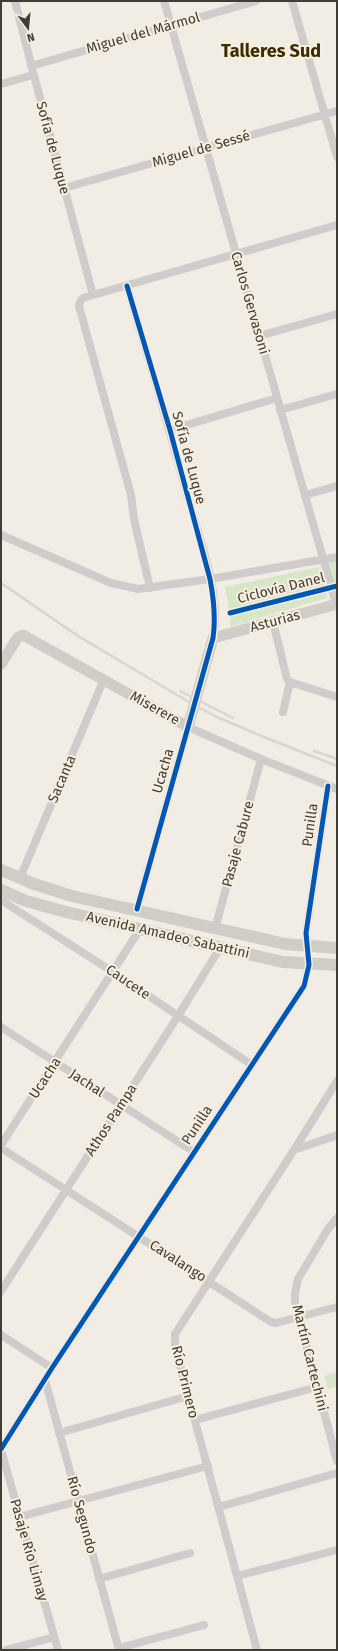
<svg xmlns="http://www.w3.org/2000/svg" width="338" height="1651" viewBox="0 0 338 1651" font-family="'Fira Sans',sans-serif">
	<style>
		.green { fill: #d6e6c6 }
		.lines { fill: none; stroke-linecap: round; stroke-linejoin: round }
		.street { stroke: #cfcccb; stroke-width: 8 }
		.secondary { stroke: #d0ccc9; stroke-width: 11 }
		.primary { stroke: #d0ccc7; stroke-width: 12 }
		.rail { stroke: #d7d5d2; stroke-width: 2.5 }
		.cycleway-casing { stroke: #f7eede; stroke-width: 8 }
		.cycleway { stroke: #0057b8; stroke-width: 5 }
		.labels { text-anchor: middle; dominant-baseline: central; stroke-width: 4; stroke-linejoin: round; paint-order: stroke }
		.street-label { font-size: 14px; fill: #403c36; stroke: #f7eede }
		.district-label { font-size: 18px; font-weight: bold; fill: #3a2c01; stroke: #f7eede }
	</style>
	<rect width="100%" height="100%" fill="#f1ede4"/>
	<!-- green -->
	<path class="green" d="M337,559V598L327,562Z
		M319,567L327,598L230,627V613L225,587Z
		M337,1372V1386L328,1389L324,1376Z"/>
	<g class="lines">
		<!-- street -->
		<path class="street" d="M15,1L32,68L93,295
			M164,1L336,604
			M292,1L337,157
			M31,66L256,1
			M1,84L33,75
			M64,188L337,111
			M127,286C149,359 170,432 190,505C202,548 221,594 213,638
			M259,336L337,314
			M280,410L337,394
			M170,430L277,398
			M305,495L337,486
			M1,535L111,583L138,589L210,579L337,557
			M150,588L134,519L131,495L79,306L80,302L83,298L93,295L337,225
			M273,622L287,679L290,682L283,712
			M290,682L337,697
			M20,878L104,679
			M4,902L113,972L252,1065
			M137,909L188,727L261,759L337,789
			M215,929L261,759
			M1,1027L194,1152
			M1,1145L140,929
			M1,1148L271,1322L276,1323L337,1307
			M294,1150L337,1135
			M337,1218L328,1229L298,1279L295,1294V1303L337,1461
			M1,1291L178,1016L220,948
			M1,1335L52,1368
			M45,1380L119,1650
			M195,1420L317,1387
			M59,1433L188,1396
			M1,1449L52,1368L304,986L309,965L306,933L328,786
			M1,1450L58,1650
			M219,1507L337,1473
			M19,1517L208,1466
			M237,1576L337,1550
			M99,1579L190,1553
			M119,1648L204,1625
			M6,1650L54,1637
			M257,1650L175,1347V1334L294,1150L337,1081"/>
		<!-- secondary -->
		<path class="secondary" d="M1,664L18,637L23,635L188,727L213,638L337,604"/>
		<!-- primary -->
		<path class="primary" d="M1,870L34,884L72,896L285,944L337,948
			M1,890L26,901L66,912L283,962L337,965"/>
		<!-- rail -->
		<path class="rail" d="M1,583L78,636L194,705L217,717L264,737L337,766
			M180,691L233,718
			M314,751L337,759"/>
		<!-- cycleway casing -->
		<g class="cycleway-casing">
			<path id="cycleway" d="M127,286L170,430L210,579C214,600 216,618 213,638L137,909
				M230,613L337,586
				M1,1449L52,1368L304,986L309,965L306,933L328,786"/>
		</g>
		<!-- cycleway -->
		<use href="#cycleway" class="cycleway"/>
	</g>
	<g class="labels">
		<!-- street labels -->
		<g class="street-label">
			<text transform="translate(143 33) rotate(-16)">Miguel del Mármol</text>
			<text transform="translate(53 148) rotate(75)">Sofía de Luque</text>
			<text transform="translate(201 149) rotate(-16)">Miguel de Sessé</text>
			<text transform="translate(250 303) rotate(74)">Carlos Gervasoni</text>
			<text transform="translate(189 458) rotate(75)">Sofía de Luque</text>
			<text transform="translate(281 588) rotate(-14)">Ciclovía Danel</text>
			<text transform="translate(275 621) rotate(-15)">Asturias</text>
			<text transform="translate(155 708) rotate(29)">Miserere</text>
			<text transform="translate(163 771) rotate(-74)">Ucacha</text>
			<text transform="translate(62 779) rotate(-67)">Sacanta</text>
			<text transform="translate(310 825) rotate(-82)">Punilla</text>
			<text transform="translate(238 844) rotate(-75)">Pasaje Cabure</text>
			<text transform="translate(168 935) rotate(13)">Avenida Amadeo Sabattini</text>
			<text transform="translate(128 982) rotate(34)">Caucete</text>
			<text transform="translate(45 1078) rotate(-57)">Ucacha</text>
			<text transform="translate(87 1083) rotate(33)">Jachal</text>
			<text transform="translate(111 1120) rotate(-57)">Athos Pampa</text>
			<text transform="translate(197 1125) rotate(-57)">Punilla</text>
			<text transform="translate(178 1261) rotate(33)">Cavalango</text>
			<text transform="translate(310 1358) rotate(76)">Martín Cartechini</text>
			<text transform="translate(185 1382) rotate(76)">Río Primero</text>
			<text transform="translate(82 1515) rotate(75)">Río Segundo</text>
			<text transform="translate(29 1550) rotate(74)">Pasaje Río Limay</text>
		</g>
		<!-- district labels -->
		<g class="district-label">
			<text x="271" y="51">Talleres Sud</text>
		</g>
	</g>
	<!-- border -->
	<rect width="338" height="1651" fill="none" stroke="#403c36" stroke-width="4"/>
	<!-- north arrow -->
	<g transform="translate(28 28) rotate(164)" stroke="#f7eede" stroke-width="3" paint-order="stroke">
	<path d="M0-3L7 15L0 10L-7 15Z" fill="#403c36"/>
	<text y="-6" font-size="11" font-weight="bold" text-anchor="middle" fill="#403c36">N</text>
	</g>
</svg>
